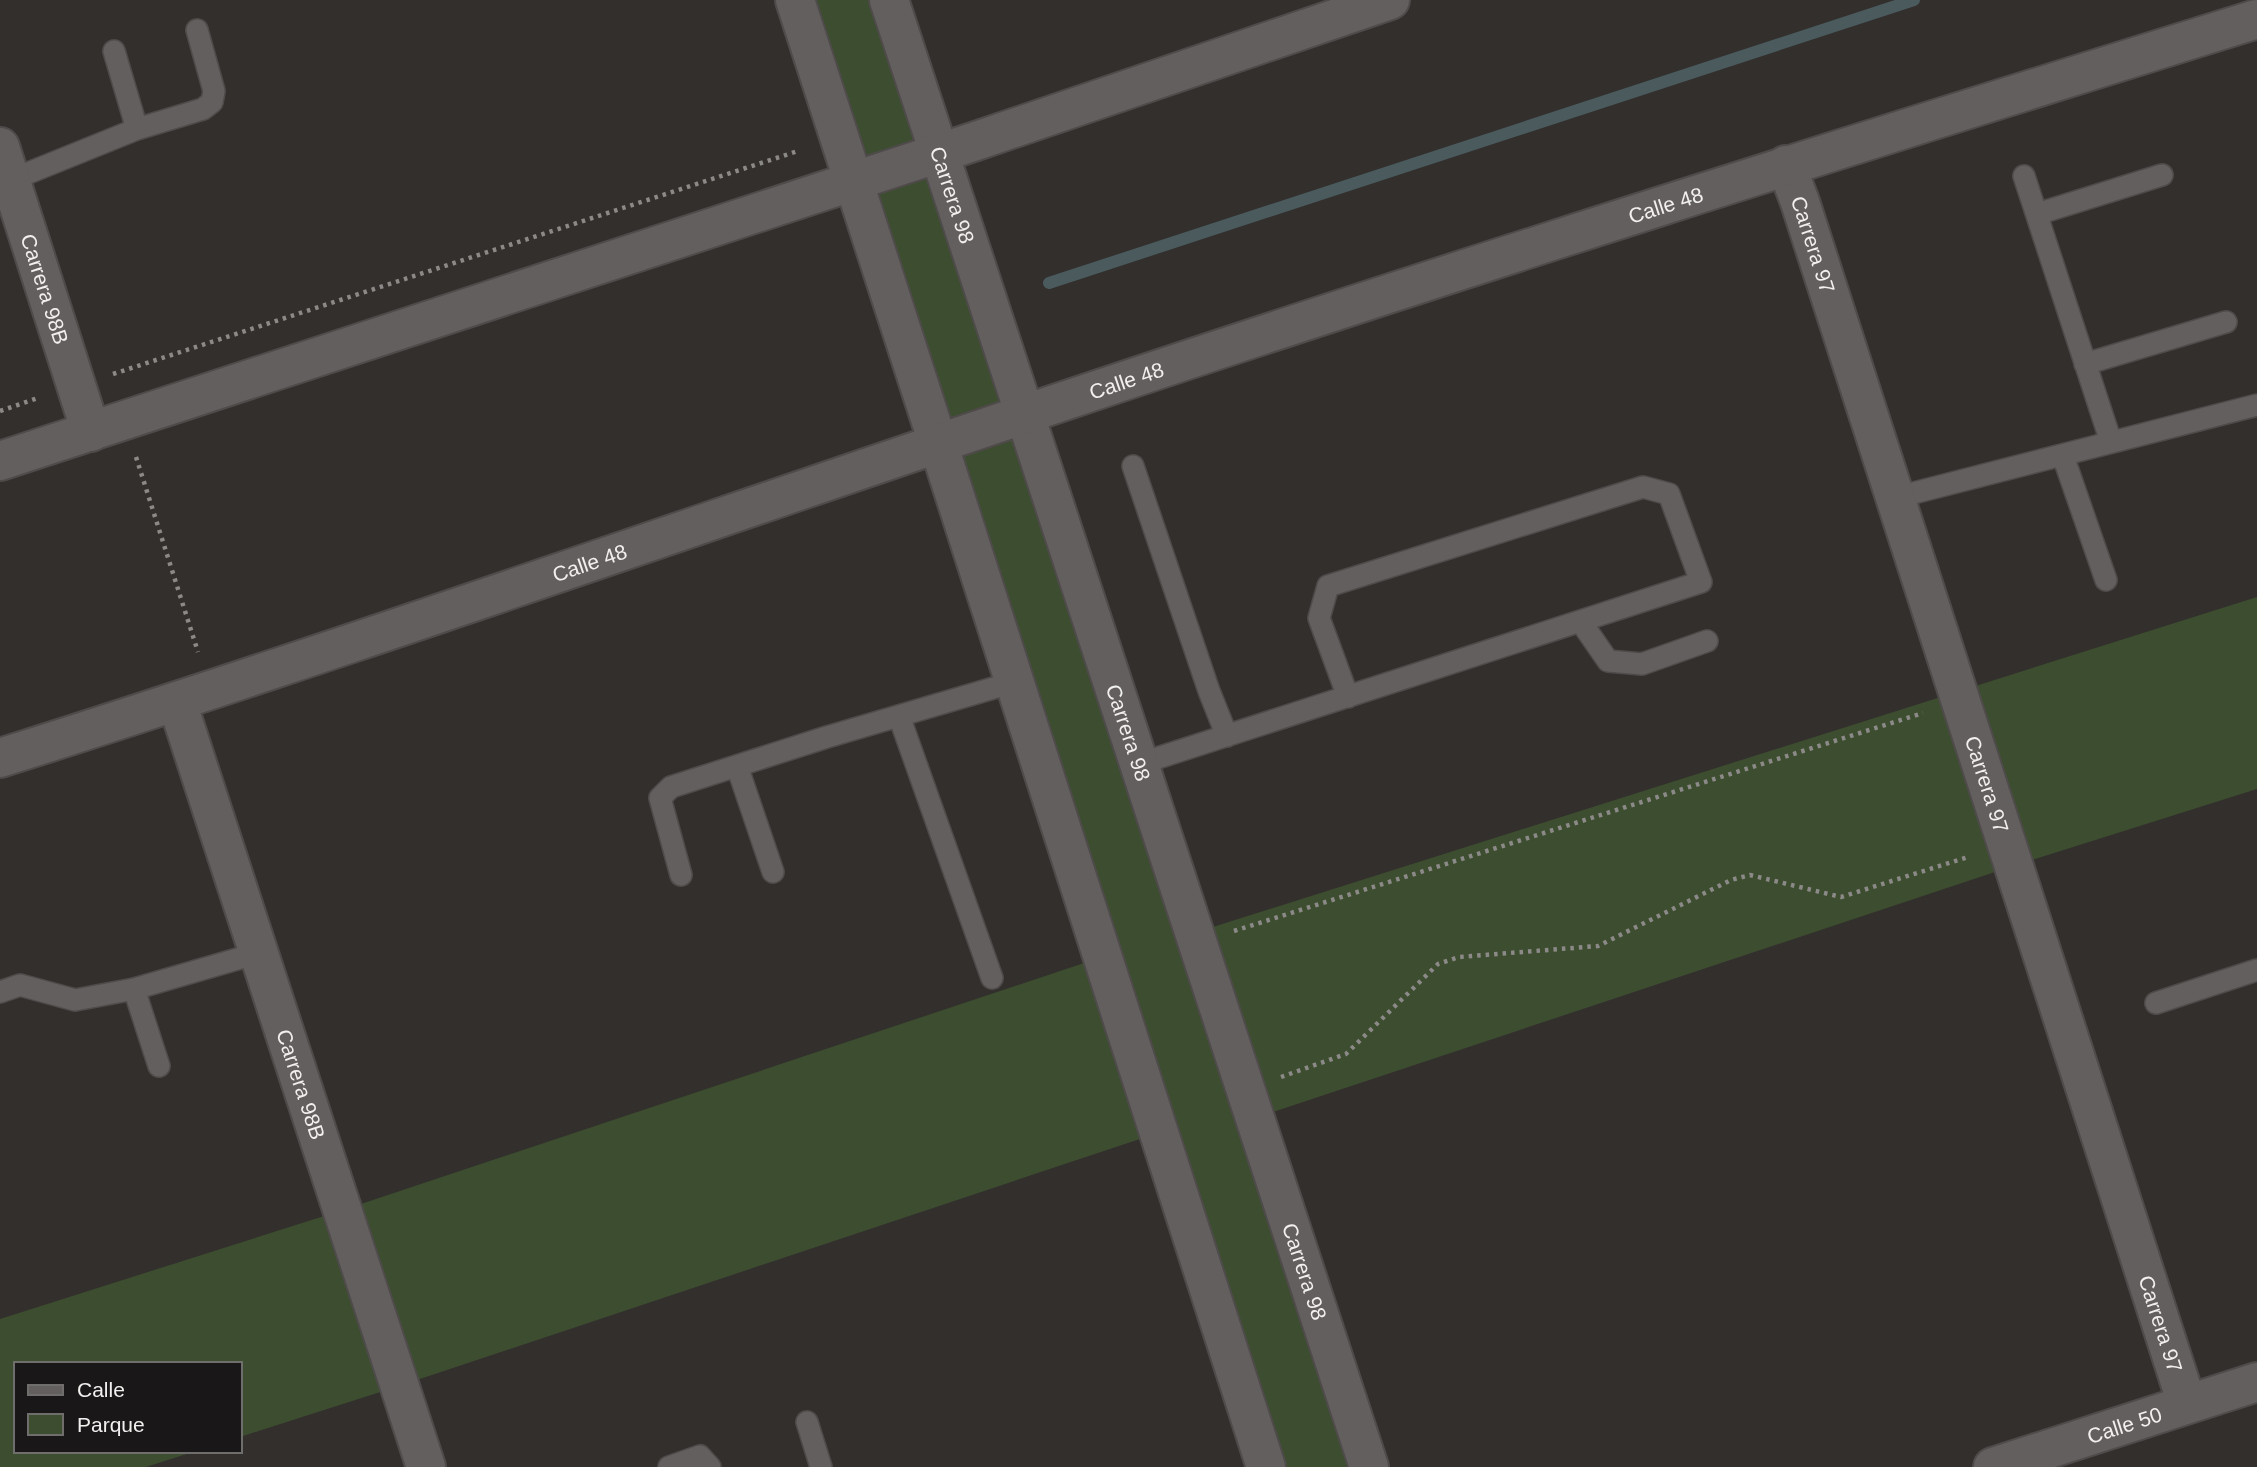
<svg xmlns="http://www.w3.org/2000/svg" width="2257" height="1467" viewBox="0 0 2257 1467" font-family="Helvetica,sans-serif">
	<style>
		.green { fill: #3d4d2f }
		.lines { fill: none; stroke-linecap: round; stroke-linejoin: round }
		.stream { stroke: #4a5a5d; stroke-width: 12 }
		.service-casing { stroke: #4e4b4a; stroke-width: 24 }
		.minor-casing { stroke: #4e4b4a; stroke-width: 42 }
		.tertiary-casing { stroke: #4e4b4a; stroke-width: 42 }
		.secondary-casing { stroke: #4e4b4a; stroke-width: 42 }
		.path { stroke: #8c8a88; stroke-width: 4.5; stroke-dasharray: 3.5 5; stroke-linecap: butt }
		.service { stroke: #635f5e; stroke-width: 21 }
		.minor { stroke: #635f5e; stroke-width: 38 }
		.tertiary { stroke: #635f5e; stroke-width: 38 }
		.secondary { stroke: #635f5e; stroke-width: 38 }
		.labels { text-anchor: middle; dominant-baseline: central; stroke-width: 6; stroke-linejoin: round; paint-order: stroke }
		.street-label { font-size: 21px; fill: #f2f0ef; stroke: #191717 }
	</style>
	<rect width="100%" height="100%" fill="#322f2d"/>
	<!-- green -->
	<path class="green" d="M795,0H889L1194,933L2257,597V789L2013,866L1255,1118L1369,1467H1266L1158,1133L399,1386L240,1437V1364H16V1451H196L146,1467H0V1319L343,1210L1102,957Z"/>
	<g class="lines">
		<!-- stream -->
		<path class="stream" d="M1049,283L1914,0"/>
		<!-- service casing -->
		<g class="service-casing">
			<path id="service" d="M114,51L137,129
				M2024,176L2111,442
				M11,180L137,129L203,109L212,102L214,91L197,30
				M2037,214L2162,175
				M2085,364L2226,322
				M2063,456L2106,580
				M1133,466L1209,691L1227,736
				M1894,498L2257,405
				M1581,622L1608,661L1642,664L1707,641
				M899,716L992,978
				M1139,764L1701,582L1669,494L1643,487L1328,586L1319,618L1348,697
				M737,766L773,872
				M681,875L660,798L671,787L827,737L1014,682
				M134,989L159,1066
				M0,992L20,985L75,1000L134,989L258,953
				M2156,1003L2257,970
				M807,1422L821,1467
				M669,1467L700,1456L710,1467"/>
		</g>
		<!-- minor casing -->
		<g class="minor-casing">
			<g id="minor">
				<path id="s1" d="M0,147L91,432"/>
				<path id="s2" d="M1786,165L1800,202L2187,1404"/>
				<path id="s3" d="M1025,415L1369,1467"/>
				<path d="M938,443L1266,1467"/>
				<path id="s4" d="M177,702L426,1467"/>
				<path id="s5" d="M1993,1467L2257,1382"/>
			</g>
		</g>
		<!-- tertiary casing -->
		<g class="tertiary-casing">
			<g id="tertiary">
				<path d="M795,0L938,443"/>
				<path id="s6" d="M889,0L1025,415"/>
			</g>
		</g>
		<!-- secondary casing -->
		<g class="secondary-casing">
			<g id="secondary">
				<path d="M0,461L973,142L1390,0"/>
				<path id="s7" d="M0,758C357,645 709,520 1064,401C1460,268 1858,143 2257,19"/>
			</g>
		</g>
		<!-- path -->
		<path class="path" d="M113,374L798,151
			M0,411L38,398
			M136,457L198,652
			M1234,931L1923,713
			M1281,1077L1346,1054L1438,964L1459,957L1598,946L1731,880L1750,875L1841,897L1968,857"/>
		<!-- service -->
		<use href="#service" class="service"/>
		<!-- minor -->
		<use href="#minor" class="minor"/>
		<!-- tertiary -->
		<use href="#tertiary" class="tertiary"/>
		<!-- secondary -->
		<use href="#secondary" class="secondary"/>
	</g>
	<g class="labels">
		<!-- street labels -->
		<g class="street-label">
			<text stroke="none"><textPath href="#s6" startOffset="205">Carrera 98</textPath></text>
			<text stroke="none"><textPath href="#s7" startOffset="1755">Calle 48</textPath></text>
			<text stroke="none"><textPath href="#s2" startOffset="84">Carrera 97</textPath></text>
			<text stroke="none"><textPath href="#s1" startOffset="149">Carrera 98B</textPath></text>
			<text stroke="none"><textPath href="#s7" startOffset="1188">Calle 48</textPath></text>
			<text stroke="none"><textPath href="#s7" startOffset="621">Calle 48</textPath></text>
			<text stroke="none"><textPath href="#s3" startOffset="334">Carrera 98</textPath></text>
			<text stroke="none"><textPath href="#s2" startOffset="651">Carrera 97</textPath></text>
			<text stroke="none"><textPath href="#s4" startOffset="402">Carrera 98B</textPath></text>
			<text stroke="none"><textPath href="#s3" startOffset="901">Carrera 98</textPath></text>
			<text stroke="none"><textPath href="#s2" startOffset="1218">Carrera 97</textPath></text>
			<text stroke="none"><textPath href="#s5" startOffset="138">Calle 50</textPath></text>
		</g>
	</g>
	<!-- legend -->
	<rect x="14" y="1362" width="228" height="91" fill="#191717" stroke="#706e6d" stroke-width="2"/>
	<rect x="28" y="1385" width="35" height="10" fill="#635f5e" stroke="#706e6d" stroke-width="2"/>
	<text x="77" y="1397" font-size="21" fill="#f2f0ef">Calle</text>
	<rect x="28" y="1414" width="35" height="21" fill="#3d4d2f" stroke="#706e6d" stroke-width="2"/>
	<text x="77" y="1432" font-size="21" fill="#f2f0ef">Parque</text>
</svg>
